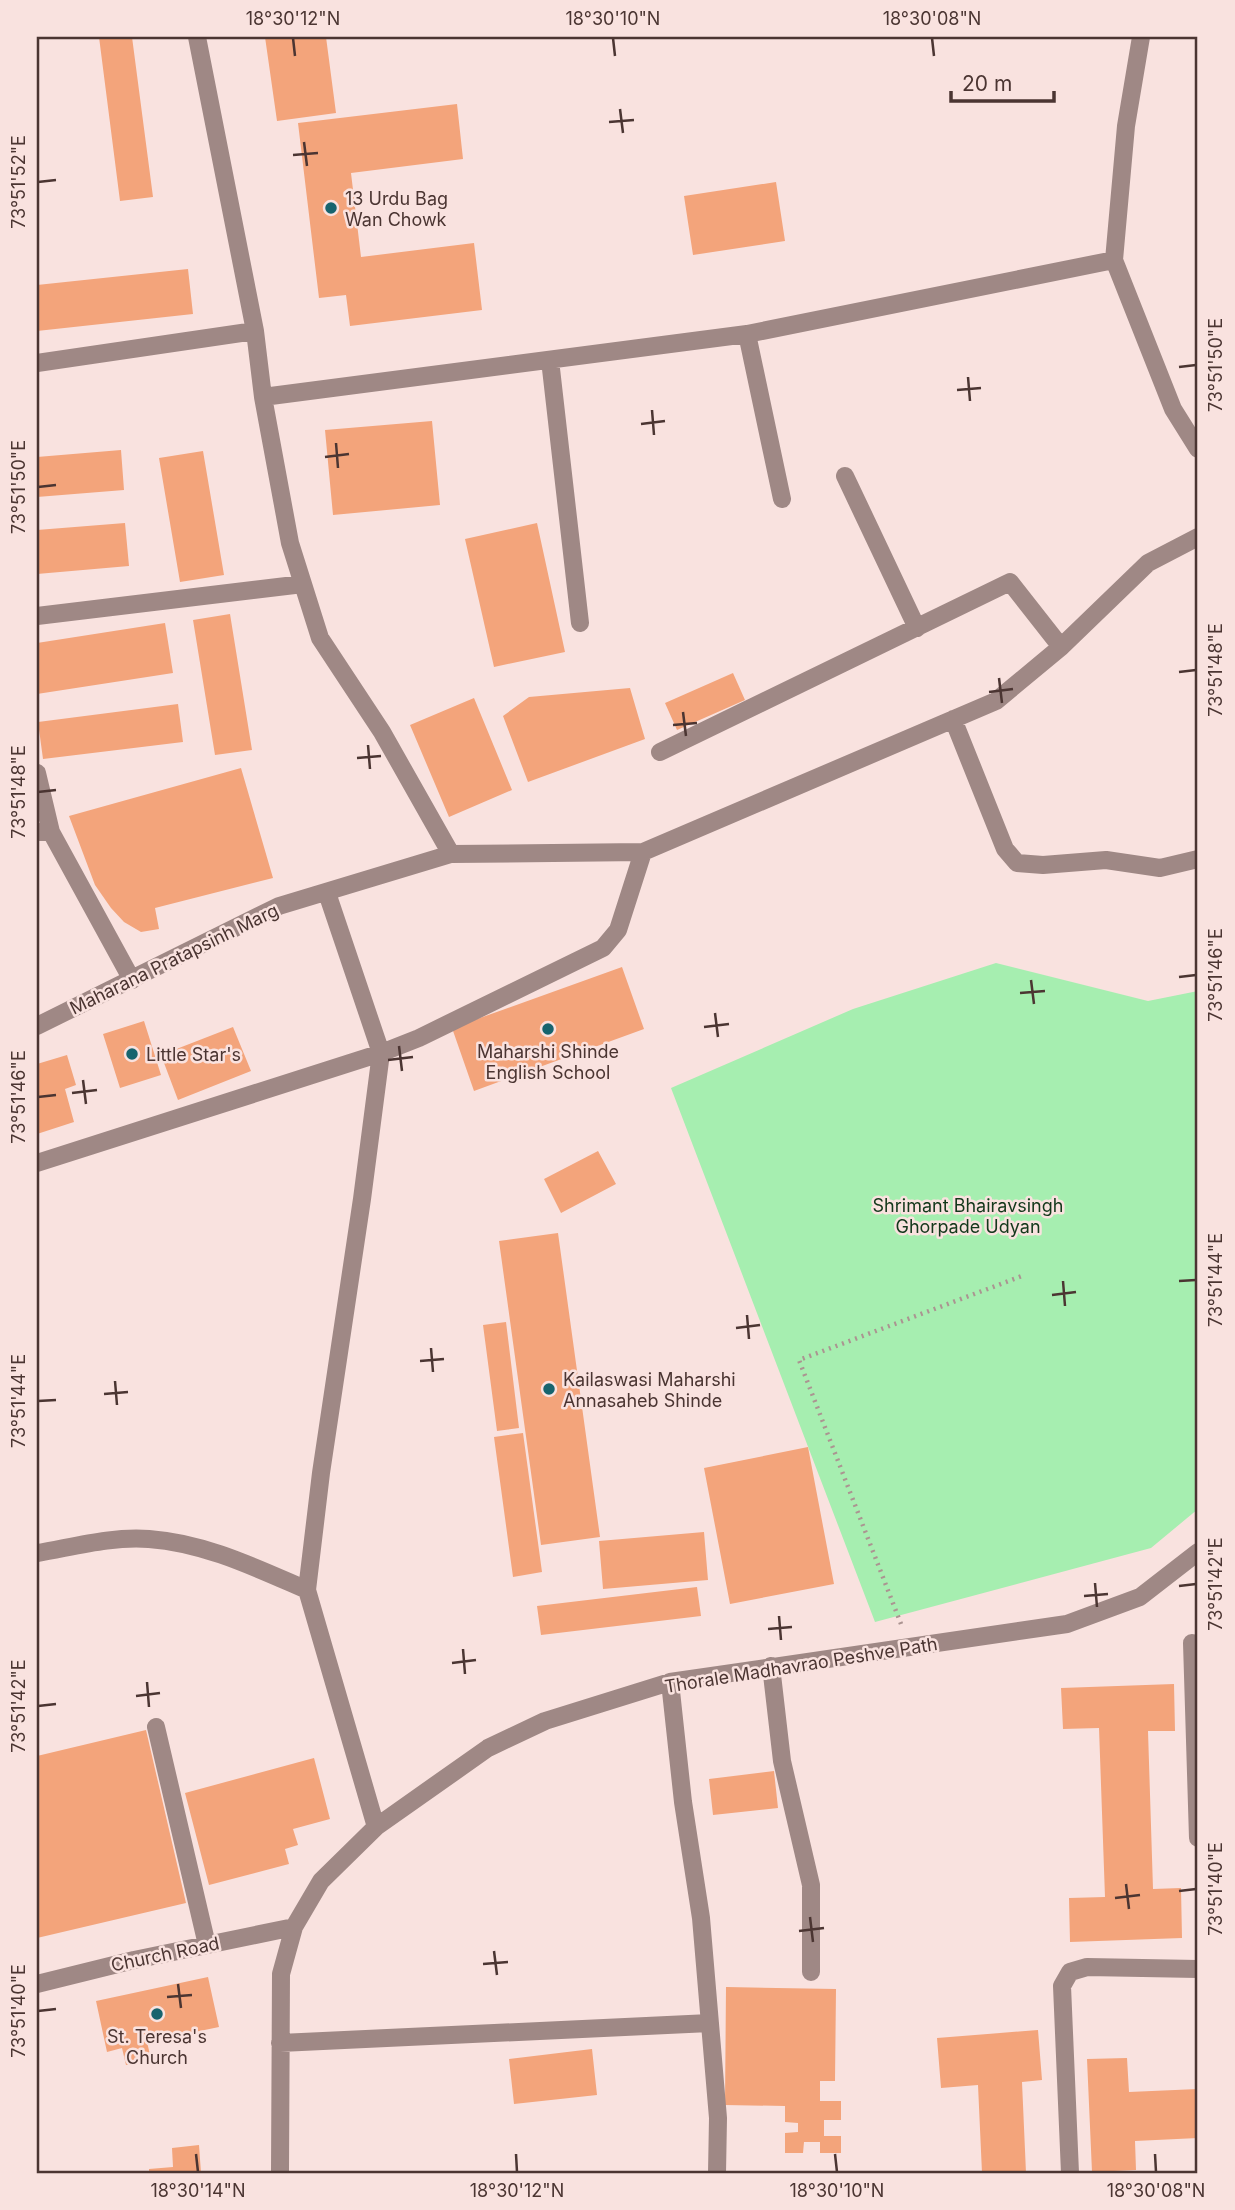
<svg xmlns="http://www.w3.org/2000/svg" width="1235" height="2210" viewBox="0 0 1235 2210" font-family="Inter,sans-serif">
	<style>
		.green { fill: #a6eeb0 }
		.building { fill: #f3a47b }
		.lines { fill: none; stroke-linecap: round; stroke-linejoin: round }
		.path { stroke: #ab9491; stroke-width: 4.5; stroke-dasharray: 2 5; stroke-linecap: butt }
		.minor { stroke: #9f8885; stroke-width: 18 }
		.ticks { fill: none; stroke: #4b3532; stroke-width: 2.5 }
		.poi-dot { fill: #17646e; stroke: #f9e2df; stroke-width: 2.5 }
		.labels { text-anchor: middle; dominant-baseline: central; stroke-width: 5; stroke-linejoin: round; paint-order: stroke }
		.poi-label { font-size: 18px; fill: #4b3532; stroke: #f9e2df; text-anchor: start }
		.street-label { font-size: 18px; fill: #4b3532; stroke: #f9e2df }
		.park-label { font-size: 18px; fill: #13381b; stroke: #f9e2df }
		.neatline { fill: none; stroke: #4b3532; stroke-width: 2.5 }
		.ticks-label { font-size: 18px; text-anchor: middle; fill: #4b3532 }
	</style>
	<rect width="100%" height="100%" fill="#f9e2df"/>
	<!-- green -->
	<path class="green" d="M996,963L1148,1001L1198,991V1509L1151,1548L875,1622L671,1088L853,1009Z"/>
	<!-- building -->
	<path class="building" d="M99,37H132L153,197L120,201Z
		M265,37H326L336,113L277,121Z
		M457,104L463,159L351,173L361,257L474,243L482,310L350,326L346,295L319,298L298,123Z
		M776,182L785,241L693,255L684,196Z
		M188,269L193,314L37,331V285Z
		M432,421L440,505L333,515L325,430Z
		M121,450L124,490L37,497V457Z
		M203,451L224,575L180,582L159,458Z
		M125,523L129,566L37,574V530Z
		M537,523L565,652L494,667L465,539Z
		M230,614L252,750L215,755L193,620Z
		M165,623L173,673L37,694V643Z
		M733,673L745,700L677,730L665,703Z
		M630,688L645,739L528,782L503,716L529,697Z
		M474,698L512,790L449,817L410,725Z
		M178,704L183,742L43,759L38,722Z
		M241,768L273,878L155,908L159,929L141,932L124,922L111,908L95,885L69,816Z
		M622,967L644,1029L474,1091L452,1028Z
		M144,1021L161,1075L120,1088L103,1034Z
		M233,1027L251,1071L178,1100L161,1055Z
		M67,1055L76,1085L65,1089L74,1122L37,1134V1064Z
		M598,1151L616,1184L561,1213L544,1179Z
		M558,1233L600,1537L541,1545L499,1241Z
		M506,1322L519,1428L497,1431L483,1325Z
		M523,1433L542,1572L513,1577L494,1437Z
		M808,1447L834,1584L730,1604L704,1468Z
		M704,1532L708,1580L603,1589L599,1541Z
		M697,1587L701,1616L541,1635L537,1606Z
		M1174,1684L1175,1731H1148L1153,1889L1181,1888L1182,1938L1070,1942L1069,1898L1105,1897L1099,1728L1063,1729L1061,1688Z
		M146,1730L186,1903L37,1938V1756Z
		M314,1758L330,1819L293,1829L298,1845L285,1849L289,1864L209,1885L185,1793Z
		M774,1771L778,1808L713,1815L709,1779Z
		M208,1977L219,2027L147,2042L151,2059L126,2065L122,2048L107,2052L96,2001Z
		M726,1987L836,1989L835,2081H820V2101H841V2120H824V2136H841V2153H820V2142H804L803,2153H785V2133L798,2132V2123L785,2122V2106L725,2105Z
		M1038,2030L1042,2080L1022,2082L1026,2173H982L978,2085L941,2088L937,2038Z
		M592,2049L597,2095L514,2104L509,2059Z
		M1127,2058L1129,2092L1198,2089V2138L1135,2141L1136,2170L1092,2172L1087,2059Z
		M199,2145L201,2173H149V2169L173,2167L172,2148Z"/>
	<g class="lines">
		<!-- path -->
		<path class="path" d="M901,1624L799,1360L1022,1276"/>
		<!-- minor -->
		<path class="minor" d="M197,37L255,331L263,397L290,543L320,638L382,732L451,854
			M1141,37L1126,126L1114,260L1173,409L1198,449
			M747,334L782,499
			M550,360L580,623
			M37,363L255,331
			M263,397L747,334L1114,260
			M845,476L917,628
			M37,616L303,584
			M953,719L1005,849L1017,863L1043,865L1106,860L1160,868L1198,859
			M660,752L1010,582L1061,647
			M37,773L51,832
			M37,832H51L132,980
			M327,893L381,1053L362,1199L321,1473L307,1590L376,1827
			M37,1026L279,906L451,854L643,852L996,701L1061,647L1148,563L1198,537
			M37,1163L381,1053L419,1038L603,948L618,930L643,852
			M37,1553C73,1547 112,1536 149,1539C205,1543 256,1568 307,1590
			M1192,1643L1198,1838
			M771,1666L782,1761L811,1885V1972
			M670,1682L683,1802L701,1918L718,2118L717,2173
			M156,1727L207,1945
			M37,1984L134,1960L294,1927
			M280,2043L710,2023
			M280,2173L281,1974L294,1927L321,1881L376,1827L488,1748L545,1721L670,1682L1067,1624L1140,1597L1198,1552
			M1070,2173L1062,1986L1070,1972L1087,1967L1198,1969"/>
	</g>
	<!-- ticks -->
	<path class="ticks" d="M293,38L295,56M613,38L615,56M932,38L934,56M620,109L623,133M609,122L634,120M304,142L307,166M293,155L318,153M38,182L56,180M1179,367L1196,365M968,377L970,401M957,390L981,388M652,410L654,435M641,424L665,421M336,443L338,468M325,457L349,454M38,487L56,485M1179,672L1196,670M999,678L1002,703M989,692L1013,689M683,712L686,736M673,725L697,723M368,745L370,769M357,758L381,756M38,792L56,790M1179,977L1196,975M1031,980L1034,1004M1020,993L1045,991M715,1013L718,1037M704,1027L729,1024M399,1046L402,1071M388,1060L413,1057M83,1080L86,1104M72,1093L97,1090M38,1097L56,1095M1063,1281L1065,1306M1179,1281L1196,1280M1052,1295L1076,1292M747,1315L749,1339M736,1328L760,1325M431,1348L433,1372M420,1361L444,1359M115,1381L117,1405M104,1394L128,1392M38,1401L56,1400M1095,1583L1097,1607M1179,1586L1196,1584M1084,1596L1108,1594M779,1616L781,1640M768,1629L792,1627M463,1649L465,1674M452,1663L476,1660M147,1682L149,1707M136,1696L160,1693M38,1706L56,1704M1126,1884L1129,1909M1179,1891L1196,1889M1115,1898L1140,1895M810,1917L813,1942M799,1931L824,1928M494,1951L497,1975M483,1964L508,1962M178,1984L181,2008M167,1997L192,1995M38,2011L56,2009M196,2154L198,2172M516,2154L517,2172M835,2154L837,2172M1155,2154L1156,2172"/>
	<!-- markers -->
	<g class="poi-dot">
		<circle cx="331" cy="208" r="7"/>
		<circle cx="548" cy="1029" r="7"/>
		<circle cx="132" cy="1054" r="7"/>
		<circle cx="549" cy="1389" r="7"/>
		<circle cx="157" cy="2014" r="7"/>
	</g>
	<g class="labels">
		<!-- poi labels -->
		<g class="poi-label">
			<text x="345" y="198">13 Urdu Bag<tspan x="345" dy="21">Wan Chowk</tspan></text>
			<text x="548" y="1051" text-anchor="middle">Maharshi Shinde<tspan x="548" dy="21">English School</tspan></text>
			<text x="146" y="1054">Little Star's</text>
			<text x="563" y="1379">Kailaswasi Maharshi<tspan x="563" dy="21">Annasaheb Shinde</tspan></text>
			<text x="157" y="2036" text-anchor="middle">St. Teresa's<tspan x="157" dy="21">Church</tspan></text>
		</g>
		<!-- street labels -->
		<g class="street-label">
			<text transform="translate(174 959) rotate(-26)">Maharana Pratapsinh Marg</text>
			<text transform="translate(801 1665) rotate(-9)">Thorale Madhavrao Peshve Path</text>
			<text transform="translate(165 1954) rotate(-12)">Church Road</text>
		</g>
		<!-- park labels -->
		<g class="park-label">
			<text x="968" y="1205">Shrimant Bhairavsingh<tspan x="968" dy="21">Ghorpade Udyan</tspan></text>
		</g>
	</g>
	<!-- border -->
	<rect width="1235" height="2210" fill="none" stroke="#f9e2df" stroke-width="77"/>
	<!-- scale -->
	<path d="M951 91v10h103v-10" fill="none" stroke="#4b3532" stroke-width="3.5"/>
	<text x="962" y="91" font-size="21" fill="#4b3532" stroke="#f9e2df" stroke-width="5" paint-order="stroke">20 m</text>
	<rect x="38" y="38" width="1158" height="2134" class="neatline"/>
	<g class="ticks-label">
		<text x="293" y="25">18°30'12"N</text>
		<text x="613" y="25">18°30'10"N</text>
		<text x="932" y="25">18°30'08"N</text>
		<text transform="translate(19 182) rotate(-90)" y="6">73°51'52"E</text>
		<text transform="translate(1216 365) rotate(-90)" y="6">73°51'50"E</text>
		<text transform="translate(19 487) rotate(-90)" y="6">73°51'50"E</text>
		<text transform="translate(1216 670) rotate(-90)" y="6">73°51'48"E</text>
		<text transform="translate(19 792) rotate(-90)" y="6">73°51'48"E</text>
		<text transform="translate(1216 975) rotate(-90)" y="6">73°51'46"E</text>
		<text transform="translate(19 1097) rotate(-90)" y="6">73°51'46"E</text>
		<text transform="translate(1216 1280) rotate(-90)" y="6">73°51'44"E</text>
		<text transform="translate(19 1401) rotate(-90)" y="6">73°51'44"E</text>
		<text transform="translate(1216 1584) rotate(-90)" y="6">73°51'42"E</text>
		<text transform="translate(19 1706) rotate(-90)" y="6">73°51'42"E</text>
		<text transform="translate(1216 1889) rotate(-90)" y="6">73°51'40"E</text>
		<text transform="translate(19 2011) rotate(-90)" y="6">73°51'40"E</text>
		<text x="198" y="2197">18°30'14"N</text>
		<text x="517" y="2197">18°30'12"N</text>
		<text x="837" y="2197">18°30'10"N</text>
		<text x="1156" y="2197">18°30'08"N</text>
	</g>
</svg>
